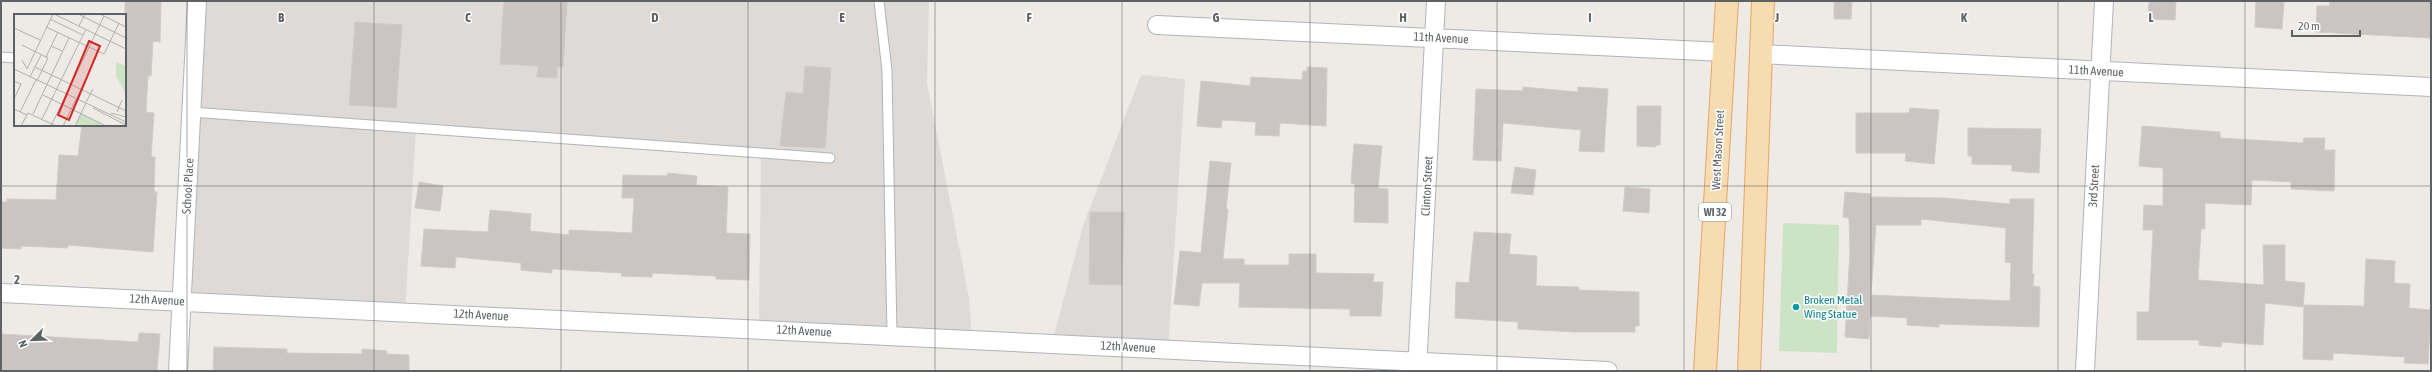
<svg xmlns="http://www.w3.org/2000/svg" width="2432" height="372" viewBox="0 0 2432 372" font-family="'Asap Condensed',sans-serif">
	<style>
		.industrial { fill: #dddad8 }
		.green { fill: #cce4c5 }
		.building { fill: #cac5c2; stroke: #d3cbc4; fill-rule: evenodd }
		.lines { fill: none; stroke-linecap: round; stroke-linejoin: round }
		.lane-casing { stroke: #b1b4b7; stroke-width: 11 }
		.street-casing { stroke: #b1b4b7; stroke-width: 20 }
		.primary-casing { stroke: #e5a668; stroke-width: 24 }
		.lane { stroke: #fff; stroke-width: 9 }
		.street { stroke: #fff; stroke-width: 18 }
		.primary { stroke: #f8dcb1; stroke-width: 22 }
		.grid { fill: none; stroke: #5d6265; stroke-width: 1; stroke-opacity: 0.55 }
		.culture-dot { fill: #0f9aa8; stroke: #fff; stroke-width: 1.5 }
		.labels { text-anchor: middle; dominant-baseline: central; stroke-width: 3; stroke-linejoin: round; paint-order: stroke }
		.shield { fill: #fff; stroke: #8e9193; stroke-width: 1 }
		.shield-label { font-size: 11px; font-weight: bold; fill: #5d6265 }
		.street-label { font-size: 12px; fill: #5d6265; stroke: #fff }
		.culture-label { font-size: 12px; fill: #0d838f; stroke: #fff; text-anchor: start }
		.inset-road { fill: none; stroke: #b0b0ae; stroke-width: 1 }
		.view { fill: #d62828; fill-opacity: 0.15; stroke: #d62828; stroke-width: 2 }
		.inset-edge { fill: none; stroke: #5d6265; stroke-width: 2 }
		.grid-label { font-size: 13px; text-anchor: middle; font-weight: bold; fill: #5d6265; stroke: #fff; stroke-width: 3; stroke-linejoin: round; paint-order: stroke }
	</style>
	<rect width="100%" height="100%" fill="#eeeae6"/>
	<!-- industrial -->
	<path class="industrial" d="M197,1H929L927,83L969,298L972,339L759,329L761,153L416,129L405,312L182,301Z
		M1141,75L1185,79L1168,349L1052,343L1083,226Z"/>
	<!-- green -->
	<path class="green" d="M1783,223L1839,225L1837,353L1779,351Z"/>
	<!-- building -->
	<path class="building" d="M125,1H161L160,42L153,41L151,76H148L146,112L154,113L151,157H155L154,192H157L153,252L68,245V248L21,246V249L1,248V202H7V199L56,200L59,155L78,156L82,125H125Z
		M504,1H567L563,67H557V78L537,77L538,66L500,64Z
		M1834,1H1852L1851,19H1834Z
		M2149,1H2176L2175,20L2148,19Z
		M2256,1H2284L2282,29L2255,27Z
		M2330,1H2431V38L2316,32L2317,6H2329Z
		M355,22L402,25L396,108L349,105Z
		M805,66L831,68L825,148L780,146L786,92L803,94Z
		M1307,67L1327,68L1326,126L1280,123L1279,136L1255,135L1256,122L1222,120L1221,128L1197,126L1201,81L1250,86L1251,77L1302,80L1303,71H1307Z
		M1523,87L1578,92V87L1608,89L1604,152L1579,151L1581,130L1503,123L1501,161L1473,160L1476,89L1523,91Z
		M1637,106H1661L1660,145H1656V147L1637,146Z
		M1910,108L1939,110L1934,164L1905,161L1906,153H1856V113H1909Z
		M2142,126L2220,132V138L2303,143L2304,138H2325L2324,150H2335L2334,191L2291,189V182L2252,180L2251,205L2205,203V229H2201L2198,280L2264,285L2263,245H2285V281L2305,283L2303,307L2265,303L2263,345L2222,342L2221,347L2199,345V340H2137V312H2149L2153,230H2143L2144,205L2163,206V168L2139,166Z
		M1968,128L2041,129L2039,173L2012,171V165L1972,164V156H1968Z
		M1354,144L1382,146L1378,188L1388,189V223L1354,222L1355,184L1351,183Z
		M1210,161L1231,163L1226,209H1228L1223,259H1244V265H1289V254H1316V273L1374,274L1373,282H1383L1381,316H1350V309L1239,307L1240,283H1202L1199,306L1174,304L1180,251L1201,253Z
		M1515,167L1536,170L1533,195L1511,193Z
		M668,173L697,176L696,185L728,187L726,233L750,234L749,280L716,279V276L652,273V277L621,276L622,273L552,269V273L521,270V263L456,257L455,268L421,266L424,229L488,232L490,210L531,214L530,231L569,235V230L632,233L634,198H622L623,175L667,176Z
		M419,182L443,186L440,211L415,208Z
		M1625,187L1650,189L1649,213L1623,211Z
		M1845,192L1871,194L1870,197L1944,198L2010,204V199H2034L2032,274H2034L2033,286L2040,287L2039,327L1939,324V327L1907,325V318L1870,316L1869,339L1845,337L1850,252L1849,218L1843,217ZM1921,219L2006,228L2005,262L2011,263L2010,301L1871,295L1876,225H1921Z
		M1090,212H1124L1122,285L1089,284Z
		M1474,232L1511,234L1509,254L1537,256L1536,286L1579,287V290L1639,292V326H1635V332H1574L1518,329V322L1455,318L1456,282L1469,283Z
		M2366,259L2395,261L2394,283L2410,284L2409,308L2431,310L2428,364L2404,363L2405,357L2333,353V360L2303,359L2304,305L2364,306Z
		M139,333L160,334L157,371H1V334L138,342Z
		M214,347L287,349V353L362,354V349L387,351V354L409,355V371H213Z"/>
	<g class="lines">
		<!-- lane casing -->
		<g class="lane-casing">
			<path id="lane" d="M879,1L887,71L892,335
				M1,57L15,58
				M191,112L830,158"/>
		</g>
		<!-- street casing -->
		<g class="street-casing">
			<path id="street" d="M1157,25L1724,52
				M1760,54L2431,87
				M1,293L1608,371
				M178,371L197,1
				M1417,371L1436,1
				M2085,371L2104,1"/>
		</g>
		<!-- primary casing -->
		<g class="primary-casing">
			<path id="primary" d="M1705,371L1727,1
				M1749,371L1763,1"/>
		</g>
		<!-- lane -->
		<use href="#lane" class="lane"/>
		<!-- street -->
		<use href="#street" class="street"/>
		<!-- primary -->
		<use href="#primary" class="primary"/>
	</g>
	<!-- grid -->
	<path class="grid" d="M187,1V371M374,1V371M561,1V371M748,1V371M935,1V371M1122,1V371M1310,1V371M1497,1V371M1684,1V371M1871,1V371M2058,1V371M2245,1V371M1,186H2431"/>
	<!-- markers -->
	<circle class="culture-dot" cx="1796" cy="307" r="4"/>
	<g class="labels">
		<!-- shield labels -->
		<rect class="shield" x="1699" y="203" width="32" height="18" rx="3"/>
		<g class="shield-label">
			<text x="1715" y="212">WI 32</text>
		</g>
		<!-- street labels -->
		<g class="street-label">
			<text transform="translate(1441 38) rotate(3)">11th Avenue</text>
			<text transform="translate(2096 71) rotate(3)">11th Avenue</text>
			<text transform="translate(1718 150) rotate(-87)">West Mason Street</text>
			<text transform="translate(188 186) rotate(-87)">School Place</text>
			<text transform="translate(1427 186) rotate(-87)">Clinton Street</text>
			<text transform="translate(2094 186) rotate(-87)">3rd Street</text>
			<text transform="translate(157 300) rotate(3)">12th Avenue</text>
			<text transform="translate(481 315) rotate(3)">12th Avenue</text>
			<text transform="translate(804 331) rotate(3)">12th Avenue</text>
			<text transform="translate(1128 347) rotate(3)">12th Avenue</text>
		</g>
		<!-- culture labels -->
		<g class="culture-label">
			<text x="1804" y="300">Broken Metal<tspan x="1804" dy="14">Wing Statue</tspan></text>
		</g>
	</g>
	<!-- overview -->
	<g transform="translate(14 14)">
		<rect width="112" height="112" fill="#eeeae6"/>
		<path d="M102,48L112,52V80L102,62ZM67,100L87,109L85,112H61Z" fill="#cce4c5"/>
		<path class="inset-road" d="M40,0L112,35M64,0L112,24M86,0L112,13M36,5L69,21M65,12L71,0M32,13L90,40L105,9M0,14L26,26M8,31L34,44L23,67M37,32L48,37M32,43L44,18M8,46L13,55L39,0M21,53L112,97M0,55L112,108M16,63L27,41M0,67L7,70L0,85M29,81L92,112M63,84L71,67M72,88L79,75M79,94L112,111M0,95L13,101M6,98L22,66M103,98L108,86M97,99L112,103M19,100L55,24M28,105L72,15M7,112L14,99L42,112M37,112L90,2M49,112L62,85M61,112L72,89"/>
		<path class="view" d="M75,27L86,32L55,106L44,101Z"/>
		<rect width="112" height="112" class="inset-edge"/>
	</g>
	<g class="grid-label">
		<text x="281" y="22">B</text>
		<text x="468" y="22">C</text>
		<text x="655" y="22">D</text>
		<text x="842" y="22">E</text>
		<text x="1029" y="22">F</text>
		<text x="1216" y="22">G</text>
		<text x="1403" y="22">H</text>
		<text x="1590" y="22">I</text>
		<text x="1777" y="22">J</text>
		<text x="1964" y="22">K</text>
		<text x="2151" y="22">L</text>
		<text x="17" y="284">2</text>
	</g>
	<!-- border -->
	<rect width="2432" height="372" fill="none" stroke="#5d6265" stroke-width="4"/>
	<!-- north arrow -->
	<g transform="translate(32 340) rotate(247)" stroke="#ffffff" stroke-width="3" paint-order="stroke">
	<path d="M0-3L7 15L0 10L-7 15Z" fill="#5d6265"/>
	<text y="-6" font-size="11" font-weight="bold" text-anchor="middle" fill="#5d6265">N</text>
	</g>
	<!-- scale -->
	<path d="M2292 30v6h68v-6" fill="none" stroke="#5d6265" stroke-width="2"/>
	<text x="2298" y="30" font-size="12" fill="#5d6265" stroke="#ffffff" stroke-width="3" paint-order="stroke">20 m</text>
</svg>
